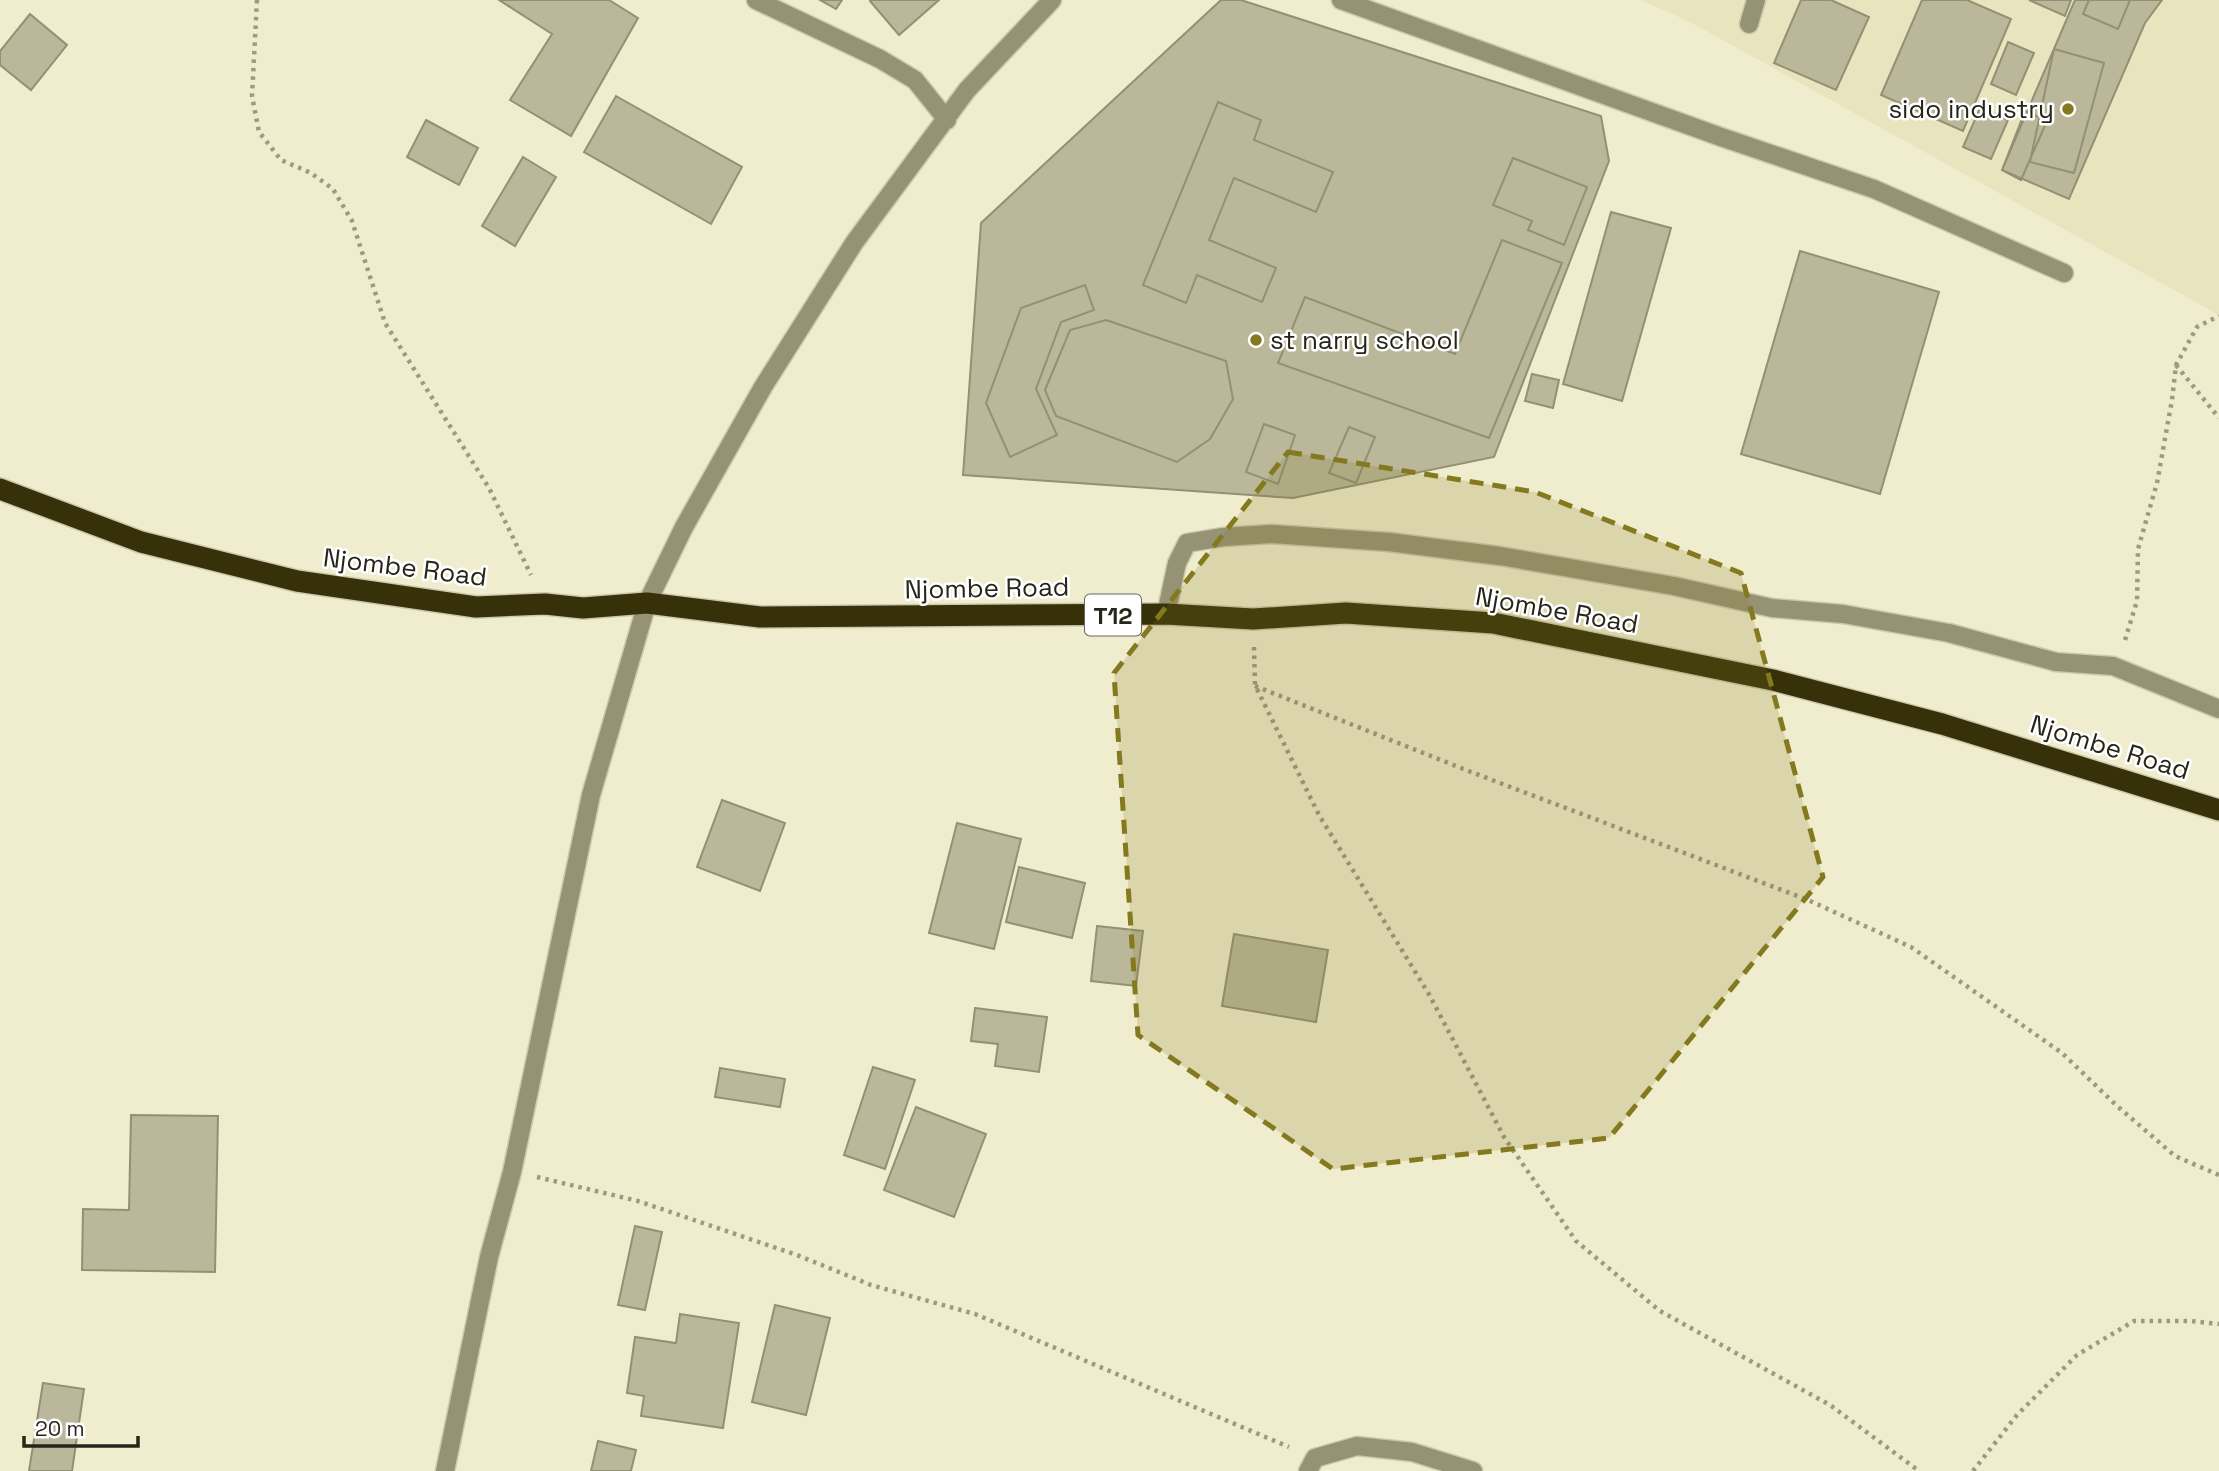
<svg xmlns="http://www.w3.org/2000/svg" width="2219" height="1471" viewBox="0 0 2219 1471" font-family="'Space Grotesk',sans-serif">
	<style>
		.built { fill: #e7e4be }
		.building { fill: #bab79b; stroke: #939074; stroke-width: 2 }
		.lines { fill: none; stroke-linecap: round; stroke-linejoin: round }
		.minor-casing { stroke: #ccc9ae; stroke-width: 21 }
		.highway-casing { stroke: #ccc9ae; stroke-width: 24 }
		.path { stroke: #9d9a84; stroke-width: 4.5; stroke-dasharray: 3.5 5; stroke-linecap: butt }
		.minor { stroke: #969375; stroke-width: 18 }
		.highway { stroke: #363109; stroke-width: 21 }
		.marked { fill: #84791e; fill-opacity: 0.2; stroke: #84791e; stroke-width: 5; stroke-dasharray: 14 9; stroke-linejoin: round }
		.poi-dot { fill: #84791e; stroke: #fff; stroke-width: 2.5 }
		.labels { text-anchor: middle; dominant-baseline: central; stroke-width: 5; stroke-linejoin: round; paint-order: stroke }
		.shield { fill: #fff; stroke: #67665f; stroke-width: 2 }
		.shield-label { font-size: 24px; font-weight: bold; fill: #26251a }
		.poi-label { font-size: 26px; fill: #26251a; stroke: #fff; text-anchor: end }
		.street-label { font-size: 26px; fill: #26251a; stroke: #fff }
	</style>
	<rect width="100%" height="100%" fill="#f0edcf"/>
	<!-- built -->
	<path class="built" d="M1641,0H2219V315L1690,22Z"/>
	<!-- building -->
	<path class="building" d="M499,0H609L638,18L571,136L510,100L552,34Z
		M820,0H842L836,9Z
		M872,0H939L899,35L870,1Z
		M1221,0H1241L1601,116L1609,161L1494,457L1293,498L963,475L981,223Z
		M1801,0H1831L1869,17L1836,90L1774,63Z
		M1922,0H1967L2011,19L1963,131L1881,95Z
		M2029,0H2071L2065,16Z
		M2075,0H2162L2145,23L2069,199L2002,170Z
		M2089,0H2130L2118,29L2083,14Z
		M30,14L67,45L31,90L0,65V51Z
		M2008,42L2034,53L2016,95L1991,84Z
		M2054,49L2104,63L2074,173L2030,162Z
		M616,96L742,167L711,224L584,152Z
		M1218,102L1261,120L1254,140L1333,172L1316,212L1234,178L1209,240L1276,268L1262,302L1197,275L1186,303L1143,285Z
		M1980,108L2008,120L1991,159L1963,147Z
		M2025,111L2047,121L2021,180L2002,170Z
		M426,120L478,148L459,185L407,157Z
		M523,157L556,177L515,246L482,226Z
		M1513,158L1587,187L1564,245L1528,230L1532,221L1493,205Z
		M1611,212L1671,228L1622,401L1563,384Z
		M1502,240L1562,263L1489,438L1278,363L1305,297L1455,354Z
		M1800,251L1939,292L1880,494L1741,454Z
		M1085,285L1094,310L1061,322L1036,389L1057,435L1010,457L986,403L1021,308Z
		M1106,320L1226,361L1233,399L1210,439L1177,462L1056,416L1045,390L1070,330Z
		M1532,374L1559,380L1553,408L1525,401Z
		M1264,424L1295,435L1278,484L1246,472Z
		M1349,427L1375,437L1356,483L1329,473Z
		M722,800L785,823L760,891L697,867Z
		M957,823L1021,839L994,949L929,933Z
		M1019,867L1085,883L1072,938L1006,922Z
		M1097,926L1143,931L1136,986L1091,981Z
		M1234,934L1328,950L1316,1022L1222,1006Z
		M975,1008L1047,1017L1039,1072L995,1066L998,1044L971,1041Z
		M873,1067L915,1080L885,1169L844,1155Z
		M720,1068L785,1079L780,1107L715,1097Z
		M916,1107L986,1134L954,1217L884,1190Z
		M131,1115L218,1116L215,1272L82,1270L83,1209L129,1210Z
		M635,1226L662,1232L645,1310L618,1305Z
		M775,1305L830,1318L806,1415L752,1402Z
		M680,1314L739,1323L723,1428L641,1416L644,1396L627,1393L635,1337L676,1343Z
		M43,1383L84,1389L72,1471H29Z
		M598,1441L636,1450L631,1471H591Z"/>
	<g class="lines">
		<!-- minor casing -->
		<g class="minor-casing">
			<path id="minor" d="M756,0L880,59L915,80L947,120
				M1341,0L1721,137L1874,189L2064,273
				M1749,24L1756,0
				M1166,614L1177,563L1187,543L1223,537L1272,534L1389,542L1500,556L1674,586L1772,608L1843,614L1949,633L2056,662L2113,666L2219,709
				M445,1471L489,1257L512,1172L591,795L647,603L684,527L763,387L854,243L967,90L1052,0
				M1308,1471L1315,1458L1357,1446L1412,1452L1473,1471"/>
		</g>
		<!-- highway casing -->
		<g class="highway-casing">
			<path id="highway" d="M0,489L141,542L297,581L476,607L545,604L583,608L647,603L760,617L1166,614L1253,619L1346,613L1493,623L1773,680L1942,724L2219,810"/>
		</g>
		<!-- path -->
		<path class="path" d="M257,0L252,96L259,132L281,160L311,173L333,189L352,221L385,323L489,488L531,575
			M2176,365L2219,418
			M2125,640L2137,601L2138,549L2157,483L2172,400L2176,365L2197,327L2219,316
			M1254,647L1255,685L1319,815L1430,996L1504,1137L1576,1241L1660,1311L1830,1405L1919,1471
			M1255,686L1471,772L1808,900L1911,947L2062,1053L2116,1105L2175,1156L2219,1175
			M537,1177L638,1201L797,1255L871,1285L975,1314L1289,1447
			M1973,1471L2017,1415L2077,1355L2134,1321H2191L2219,1324"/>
		<!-- minor -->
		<use href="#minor" class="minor"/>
		<!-- highway -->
		<use href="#highway" class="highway"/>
	</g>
	<!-- marked area -->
	<path class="marked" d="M1288,452L1535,492L1741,573L1823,877L1609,1138L1333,1169L1138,1035L1114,673Z"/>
	<!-- markers -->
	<g class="poi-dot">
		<circle cx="2068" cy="109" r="7"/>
		<circle cx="1256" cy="340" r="7"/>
	</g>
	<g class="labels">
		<!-- shield labels -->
		<rect class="shield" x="1085" y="594.5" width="56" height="41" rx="5"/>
		<g class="shield-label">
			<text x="1113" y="615">T12</text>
		</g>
		<!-- poi labels -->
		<g class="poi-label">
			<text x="2054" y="109">sido industry</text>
			<text x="1270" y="340" text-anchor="start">st narry school</text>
		</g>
		<!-- street labels -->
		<g class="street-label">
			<text transform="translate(405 567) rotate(7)">Njombe Road</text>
			<text transform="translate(987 588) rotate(-1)">Njombe Road</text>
			<text transform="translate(1557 610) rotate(10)">Njombe Road</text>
			<text transform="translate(2110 747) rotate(17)">Njombe Road</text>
		</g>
	</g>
	<!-- scale -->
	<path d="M24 1436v10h114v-10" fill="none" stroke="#26251a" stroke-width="3.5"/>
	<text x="35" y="1436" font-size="21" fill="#26251a" stroke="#ffffff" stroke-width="5" paint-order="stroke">20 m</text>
</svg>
